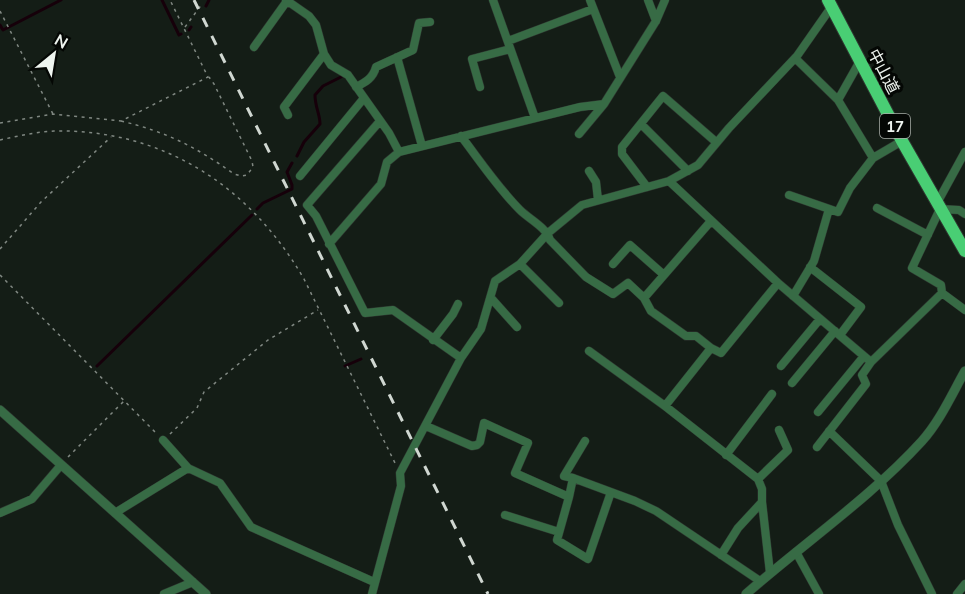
<svg xmlns="http://www.w3.org/2000/svg" width="965" height="594" viewBox="0 0 965 594" font-family="Mulish,'Noto Sans JP',sans-serif">
	<style>
		.lines { fill: none; stroke-linecap: round; stroke-linejoin: round }
		.stream { stroke: #16000a; stroke-width: 3 }
		.minor-casing { stroke: #2e3730; stroke-width: 9 }
		.tertiary-casing { stroke: #2e3730; stroke-width: 10 }
		.trunk-casing { stroke: #2e3730; stroke-width: 14 }
		.path { stroke: #808882; stroke-width: 1.5; stroke-dasharray: 3 4.5; stroke-linecap: butt }
		.minor { stroke: #376b45; stroke-width: 8 }
		.tertiary { stroke: #376b45; stroke-width: 9 }
		.trunk { stroke: #49ce74; stroke-width: 12 }
		.rail { stroke: #d0d7d1; stroke-width: 3; stroke-dasharray: 10 10; stroke-linecap: butt }
		.labels { text-anchor: middle; dominant-baseline: central; stroke-width: 6; stroke-linejoin: round; paint-order: stroke }
		.shield { fill: #040704; stroke: #a8ada8; stroke-width: 1.5 }
		.shield-label { font-size: 15px; font-weight: bold; fill: #eef4ef }
		.street-label { font-size: 16px; fill: #eef4ef; stroke: #040704 }
	</style>
	<rect width="100%" height="100%" fill="#141d16"/>
	<g class="lines">
		<!-- stream -->
		<path class="stream" d="M162,0L179,35L181,34
			M206,6L209,0
			M0,25L3,30L61,0
			M189,30L191,27
			M297,156L304,142L320,124C320,114 315,107 315,95L323,86L341,77
			M257,209L263,203L292,189V185L287,172L292,163
			M97,366L252,215
			M345,366L361,359"/>
		<!-- minor casing -->
		<g class="minor-casing">
			<path id="minor" d="M286,0L309,16L316,25L324,54L331,65L348,75L389,133L399,152
				M493,0L535,118
				M590,0L620,77
				M648,0L656,21
				M508,41L593,9
				M254,47L287,1
				M397,57L422,146
				M795,58L838,100
				M860,61L838,100L873,158
				M356,87C366,82 373,78 376,67L413,50L419,23L430,22
				M480,87L472,59L510,49
				M288,115L284,107L324,54
				M380,121L307,205L316,216L365,313L393,310L461,358
				M641,124L688,171
				M579,134L604,104
				M461,136C480,161 498,188 520,210C529,219 546,227 550,240L586,277L613,294L628,283L644,298L651,311L686,336H696L711,348
				M589,171L596,182L598,200
				M300,176L364,98
				M669,181L778,283L871,362L942,293L965,310
				M647,187L622,154V147L663,96L716,142
				M789,195L838,212L850,188L873,158L902,141
				M937,203L965,152
				M877,208L928,235
				M329,244L381,184L387,162L399,152L580,107L604,104L656,21L665,0
				M520,264L559,303
				M613,264L630,245L664,275
				M810,267L861,307L840,335
				M942,293L941,285L912,268L940,209L959,210L965,214
				M793,296L814,261L829,209
				M491,298L517,327
				M644,298L711,221
				M433,340L453,314L458,304
				M589,351L665,406L758,479L762,489V502L738,528L721,555
				M781,366L820,319
				M792,383L835,331
				M665,406L711,348L721,353L778,283
				M818,412L864,356
				M426,426L472,446L477,445L480,442L484,423L528,443L515,473L569,497L573,478L635,501L656,511L760,581
				M829,431L881,481L898,525L932,594
				M163,440L188,468L220,483L251,527L374,582
				M817,447L866,384L862,375L871,362
				M726,455L772,394
				M573,478L564,476L585,441
				M758,479L788,450L779,430
				M569,497L557,540L588,559L611,492
				M762,502L770,573
				M0,513L32,499L61,465
				M115,513L188,468
				M505,515L559,532
				M796,552L819,594
				M164,594L193,582
				M372,594L401,486L400,473L461,358L481,329L495,281L520,264L548,233L582,205L669,181L698,165L729,128L797,56L832,6
				M957,594L965,584"/>
		</g>
		<!-- tertiary casing -->
		<g class="tertiary-casing">
			<path id="tertiary" d="M0,410L206,594
				M746,594C804,543 870,498 922,441C940,421 952,394 965,371"/>
		</g>
		<!-- trunk casing -->
		<g class="trunk-casing">
			<path id="trunk" d="M828,0L902,141L965,251"/>
		</g>
		<!-- path -->
		<path class="path" d="M0,11L53,114
			M185,27L202,4
			M121,121C167,132 196,147 234,174L241,176L247,175L253,167L252,161L214,84L209,77
			M0,123L53,114L121,121L208,77L170,0
			M0,140C18,136 36,132 54,131C163,129 250,186 304,279L395,463
			M0,249L41,202L111,137
			M0,275L157,434
			M170,434L197,408L204,392L268,340L318,310
			M68,457L124,401"/>
		<!-- minor -->
		<use href="#minor" class="minor"/>
		<!-- tertiary -->
		<use href="#tertiary" class="tertiary"/>
		<!-- trunk -->
		<use href="#trunk" class="trunk"/>
		<!-- rail -->
		<path class="rail" d="M194,0L488,594"/>
	</g>
	<g class="labels">
		<!-- shield labels -->
		<rect class="shield" x="880" y="114" width="30" height="24" rx="4.5"/>
		<g class="shield-label">
			<text x="895" y="126">17</text>
		</g>
		<!-- street labels -->
		<g class="street-label">
			<text transform="translate(884 71) rotate(62)">中山道</text>
		</g>
	</g>
	<!-- north arrow -->
	<g transform="translate(54 54) rotate(30)" stroke="#040704" stroke-width="4.5" paint-order="stroke">
	<path d="M0-4.5L10 22L0 15L-10 22Z" fill="#eef4ef"/>
	<text y="-9" font-size="16" font-weight="bold" text-anchor="middle" fill="#eef4ef">N</text>
	</g>
</svg>
